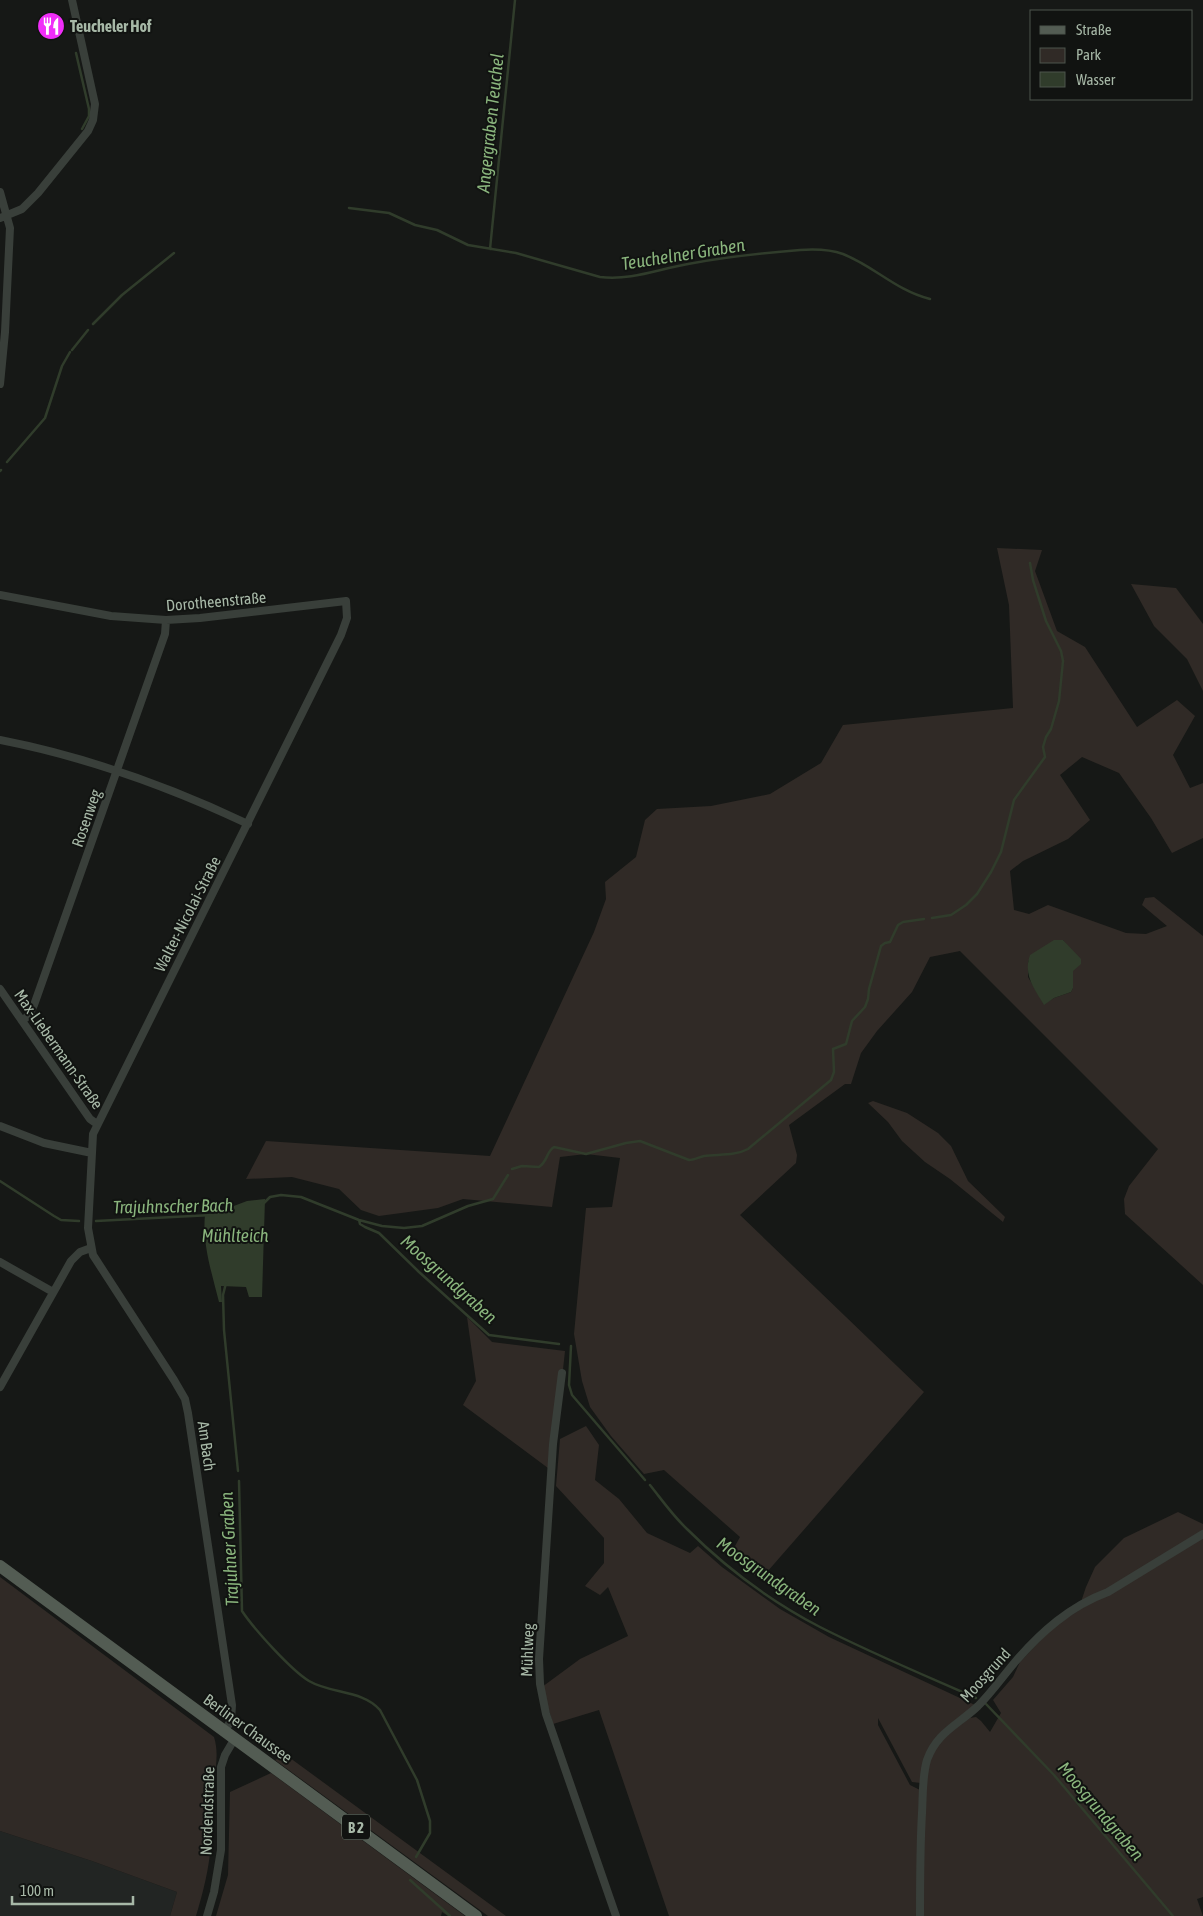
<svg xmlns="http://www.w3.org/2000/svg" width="1203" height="1916" viewBox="0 0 1203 1916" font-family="'Asap Condensed',sans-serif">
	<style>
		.built { fill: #222523 }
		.green { fill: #302a26; fill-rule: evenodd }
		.water { fill: #303c2b }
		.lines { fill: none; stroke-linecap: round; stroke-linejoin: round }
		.stream { stroke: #303c2b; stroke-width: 2.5 }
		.street { stroke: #393f3a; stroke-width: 8 }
		.primary { stroke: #535c53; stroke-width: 12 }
		.labels { text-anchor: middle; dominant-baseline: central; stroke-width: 4; stroke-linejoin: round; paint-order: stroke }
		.shield { fill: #111311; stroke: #7a867a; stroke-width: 1 }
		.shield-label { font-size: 15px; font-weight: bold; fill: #a7b8a7 }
		.poi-label { font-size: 16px; font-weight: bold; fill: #a7b8a7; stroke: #111311; text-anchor: start }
		.street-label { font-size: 16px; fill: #a7b8a7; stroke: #111311 }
		.water-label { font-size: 18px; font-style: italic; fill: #8ab57d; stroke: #111311 }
	</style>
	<rect width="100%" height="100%" fill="#161816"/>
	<!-- built -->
	<path class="built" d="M0,1831L92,1861L177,1892L170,1916H0Z"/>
	<!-- green -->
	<path class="green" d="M997,548L1042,550L1035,571L1057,631L1085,647L1137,727L1177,700L1195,716L1173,755L1190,788L1203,783V838L1172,853L1151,818L1119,773L1082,757L1060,775L1090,820L1068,839L1023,861L1010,871L1014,910L1029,914L1048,905L1126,933L1146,934L1167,926L1142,905L1145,898L1154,897L1203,936V1285L1125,1214L1124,1199L1129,1186L1158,1149L960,951L930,957L912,992L877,1031L861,1053L851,1084H845L789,1125L797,1155L796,1163L740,1215L924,1392L761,1579L729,1557L740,1537L664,1470L644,1474L611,1436L590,1407L582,1381L574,1334L586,1208L612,1207L620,1158L586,1154L560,1157L552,1207L463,1199L438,1208L379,1216L361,1210L339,1189L292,1177L246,1179L266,1141L490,1156L594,932L606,899L605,882L636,857L645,820L657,809L711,806L770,794L821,763L843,725L1013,708L1009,605ZM1063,940L1070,949L1073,988L1071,992L1054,998L1044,1004L1028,977V961Z
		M1131,584L1176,588L1203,624V691L1187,659L1154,626Z
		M873,1101L907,1113L938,1133L951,1146L968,1181L1005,1217L1003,1222L950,1179L925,1162L902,1141L888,1122L868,1103Z
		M467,1317L492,1342L565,1351L552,1471L463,1405L476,1381Z
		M586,1426L599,1445L595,1480L619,1499L647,1533L690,1553L698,1546L722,1567L780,1609L829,1637L975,1705L945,1728L932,1743L921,1783L912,1782L878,1718V1725L910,1785L920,1790L918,1916H669L599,1710L553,1724L542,1687L580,1659L628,1636L608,1587L600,1595L585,1586L604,1563V1538L556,1486L560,1439Z
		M1178,1512L1203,1524V1897L1197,1899L1203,1916H922L925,1786L928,1766L932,1755L942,1738L970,1718L976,1717L981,1721L990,1732L1001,1713L993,1700L1013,1677L1020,1662L1037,1644L1056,1625L1078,1611L1086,1587L1095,1567L1124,1538Z
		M0,1577L214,1737C220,1756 214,1775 212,1794C210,1811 212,1828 211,1844C209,1869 203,1893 196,1916H170L177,1892L92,1861L0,1831Z
		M286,1755L506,1916H488L275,1760Z
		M271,1773L465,1916H448L442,1912L441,1916H216L228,1875L230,1792Z"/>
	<!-- water -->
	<path class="water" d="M1054,940H1063L1081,959V964L1073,971V988L1071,992L1054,998L1044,1005C1034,988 1023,975 1030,955Z
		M265,1199L262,1297H249L246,1287L221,1286L222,1302H219C212,1274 202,1243 205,1215H210L247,1201Z"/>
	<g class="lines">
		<!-- stream -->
		<path class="stream" d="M76,53L89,109V116L82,129
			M349,208L389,213L415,225L437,230L468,245L516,253L600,277C630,281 659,269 688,264C725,257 763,253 800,250C814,249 829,249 843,254C874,266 895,290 930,299
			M490,249L515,0
			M93,324L122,295L174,253
			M72,350L88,330
			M7,462L45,418L62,366L70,352
			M0,471L1,470
			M932,918L951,915L966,905L977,894L991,872L1001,852L1014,800L1045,757L1043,747L1046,737L1051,729L1059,701L1063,661L1061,651L1046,621L1033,580L1030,563
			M512,1169L522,1166L539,1167C548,1161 546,1152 554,1147L586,1154L626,1143L640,1141L689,1160C694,1160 699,1157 704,1156C719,1154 735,1156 748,1149L831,1080L834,1072L833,1049L846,1044L852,1021L865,1007L868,999L869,989L881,946L885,943L890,942L898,925L903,922L924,919
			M0,1181L54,1216L61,1220L79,1221
			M262,1205L270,1197L281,1195L301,1197L359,1220L382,1226L404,1228L422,1226L468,1206L493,1199L508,1175
			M359,1220L360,1224L365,1227L379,1233L419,1272L489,1335L559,1344
			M96,1221L212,1215
			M226,1283L223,1295L224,1330L238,1471
			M571,1346L569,1385L572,1395L645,1480
			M239,1481L242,1611C254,1629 291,1670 309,1681C331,1694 363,1690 380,1710L417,1780L430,1821V1833L416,1857
			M650,1485C662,1500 673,1516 687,1529C725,1567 772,1602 820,1627C871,1653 924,1675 976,1698
			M986,1704L1054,1775L1173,1916
			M410,1880L450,1916"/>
		<!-- street -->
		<path class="street" d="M0,192L10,228L5,332L0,384
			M0,218L22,209L38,193L88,131L93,120L95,104L72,0
			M0,595L111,616L166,620L200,618L346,601L347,618L341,635L93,1134L88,1228L93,1255L174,1380L185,1399L188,1413L232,1705L231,1720L225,1731
			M0,740C87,757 168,786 248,824
			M0,989L90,1119L97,1124
			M22,1021L29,1015L34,1005L165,634L166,620
			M0,1126L44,1143L92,1153
			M0,1262L53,1292
			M562,1373L553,1444L539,1659L540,1684L546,1714L616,1916
			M0,1387L71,1261L80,1252L91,1248
			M207,1916L214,1892L221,1850V1767L225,1755L235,1738
			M920,1916C920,1882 920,1847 922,1813C923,1796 922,1777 927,1760C937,1732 958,1725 978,1706C992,1692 1003,1676 1015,1662C1041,1632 1070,1606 1108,1592L1203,1534"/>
		<!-- primary -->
		<path class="primary" d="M0,1566L476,1916"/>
	</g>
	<!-- icons -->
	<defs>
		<g id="restaurant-disc" transform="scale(1.4375)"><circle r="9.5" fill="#f02ef8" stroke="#111311"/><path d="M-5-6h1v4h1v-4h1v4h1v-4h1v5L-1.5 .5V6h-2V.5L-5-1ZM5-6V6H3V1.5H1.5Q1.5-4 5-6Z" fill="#fff"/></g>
	</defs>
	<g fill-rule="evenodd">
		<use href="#restaurant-disc" x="51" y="26"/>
	</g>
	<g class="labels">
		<!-- shield labels -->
		<rect class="shield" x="342" y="1814.5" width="28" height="25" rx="4"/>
		<g class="shield-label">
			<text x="356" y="1827">B 2</text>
		</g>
		<!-- poi labels -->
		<g class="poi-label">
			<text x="70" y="26">Teucheler Hof</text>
		</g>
		<!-- street labels -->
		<g class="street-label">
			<text transform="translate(216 601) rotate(-5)">Dorotheenstraße</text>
			<text transform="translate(86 818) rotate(-71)">Rosenweg</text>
			<text transform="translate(187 914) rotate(-63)">Walter-Nicolai-Straße</text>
			<text transform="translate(59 1049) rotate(55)">Max-Liebermann-Straße</text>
			<text transform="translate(207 1446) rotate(82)">Am Bach</text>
			<text transform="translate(527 1650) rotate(-88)">Mühlweg</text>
			<text transform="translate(985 1675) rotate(-48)">Moosgrund</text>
			<text transform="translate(248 1728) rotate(36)">Berliner Chaussee</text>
			<text transform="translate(207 1811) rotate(-88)">Nordendstraße</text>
		</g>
		<!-- water labels -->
		<g class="water-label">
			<text transform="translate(490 123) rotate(-84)">Angergraben Teuchel</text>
			<text transform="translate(683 254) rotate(-9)">Teuchelner Graben</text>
			<text transform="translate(173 1206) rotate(-1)">Trajuhnscher Bach</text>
			<text x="235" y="1235">Mühlteich</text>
			<text transform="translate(449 1279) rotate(42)">Moosgrundgraben</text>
			<text transform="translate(229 1549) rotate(-93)">Trajuhner Graben</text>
			<text transform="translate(769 1576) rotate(35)">Moosgrundgraben</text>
			<text transform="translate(1101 1811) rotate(50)">Moosgrundgraben</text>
		</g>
	</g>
	<!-- legend -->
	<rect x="1030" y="10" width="162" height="90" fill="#111311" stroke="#4d554d"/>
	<rect x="1040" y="26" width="25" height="8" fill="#535c53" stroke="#4d554d"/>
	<text x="1076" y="35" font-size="15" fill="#a7b8a7">Straße</text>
	<rect x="1040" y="48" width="25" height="15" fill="#302a26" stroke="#4d554d"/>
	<text x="1076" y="60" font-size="15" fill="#a7b8a7">Park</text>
	<rect x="1040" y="72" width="25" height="15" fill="#303c2b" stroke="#4d554d"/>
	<text x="1076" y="85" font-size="15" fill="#a7b8a7">Wasser</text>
	<!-- scale -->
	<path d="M12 1896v8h121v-8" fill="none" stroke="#a7b8a7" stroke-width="2.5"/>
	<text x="20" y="1896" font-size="15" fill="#a7b8a7" stroke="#111311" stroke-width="4" paint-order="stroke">100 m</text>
</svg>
